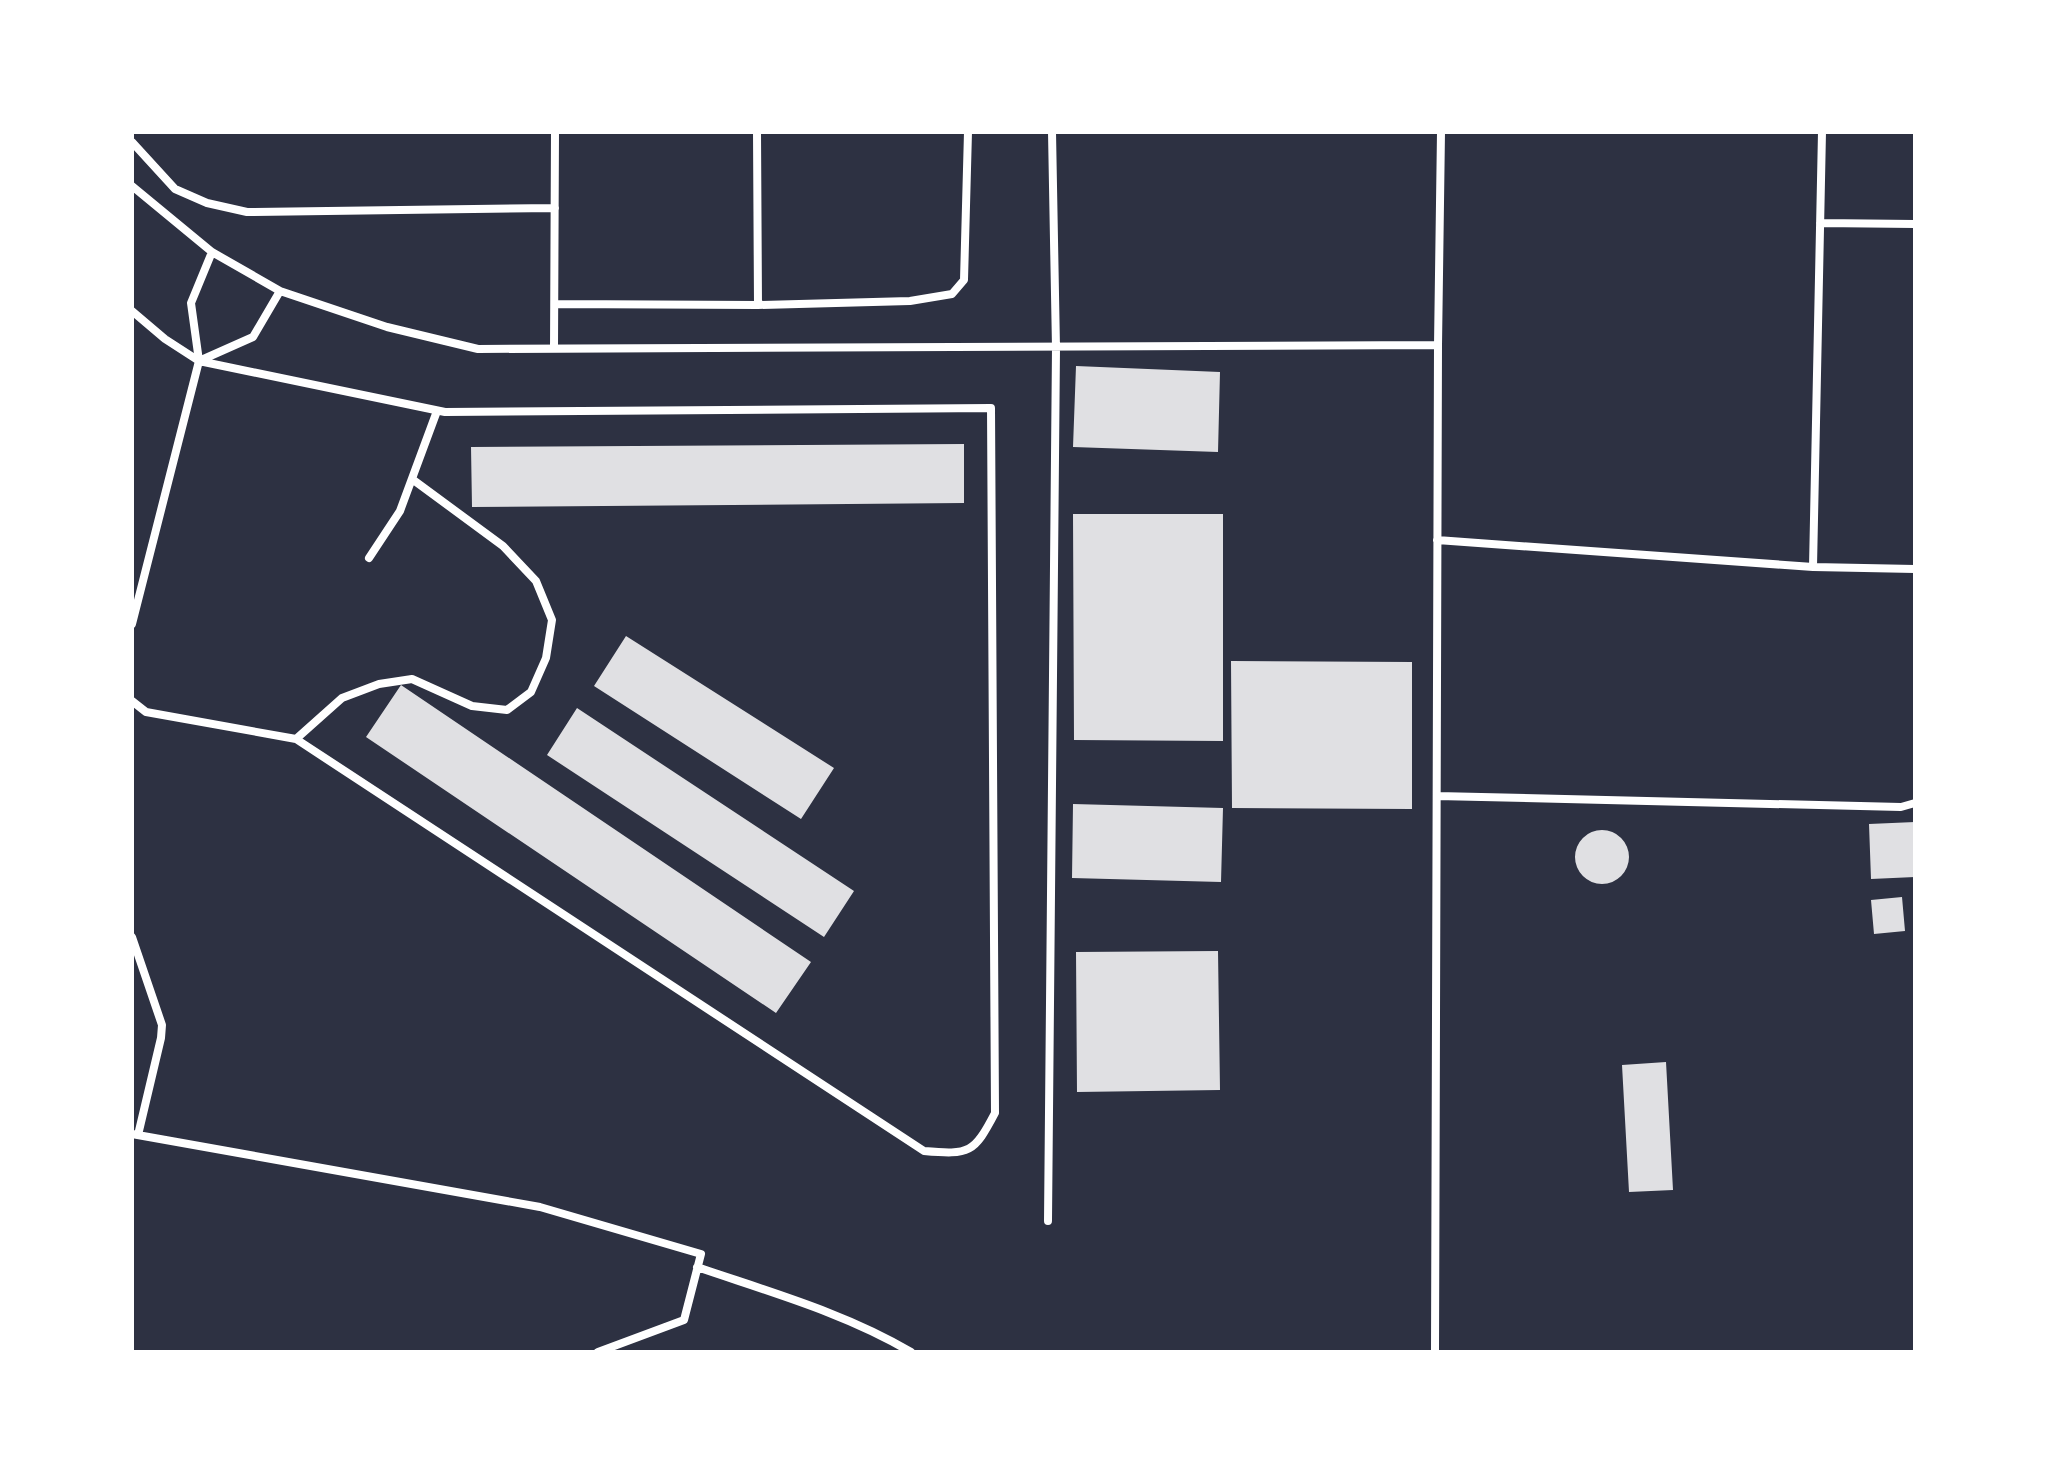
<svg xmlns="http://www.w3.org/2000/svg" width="2047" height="1484" viewBox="0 0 2047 1484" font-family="Poppins,sans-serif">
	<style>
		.building { fill: #e0e0e3 }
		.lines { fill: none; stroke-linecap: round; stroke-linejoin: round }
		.minor { stroke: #fff; stroke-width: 8 }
	</style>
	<rect width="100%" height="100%" fill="#2d3142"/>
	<!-- building -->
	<path class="building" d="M1076,366L1220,372L1218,452L1073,447Z
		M964,444V503L472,507L471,447Z
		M1073,514H1223V741L1074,740Z
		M626,636L834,768L801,819L594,686Z
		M1231,661L1412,662V809L1232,808Z
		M401,685L811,962L776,1013L366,737Z
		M577,708L854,891L824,937L547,755Z
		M1073,804L1223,808L1221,882L1072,878Z
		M1915,822V877L1871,879L1869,824Z
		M1575 857a27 27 0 1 1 54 0a27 27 0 1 1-54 0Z
		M1902,897L1905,931L1874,934L1871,900Z
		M1218,951L1220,1090L1077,1092L1076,952Z
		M1666,1062L1673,1190L1629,1192L1622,1065Z"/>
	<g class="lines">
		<!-- minor -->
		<path class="minor" d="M757,132L758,305
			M132,142L175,189L207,203L247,212L555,208
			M132,186L212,252L280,291L387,327L478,349L1438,345
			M1820,223L1915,224
			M555,304L758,305L910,301L952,294L964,280L968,132
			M132,311L165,339L199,361L445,412L991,408L995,1113C974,1153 970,1155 924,1151L296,739L146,712L132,701
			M554,349L555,132
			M199,361L253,337L280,291
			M1437,540L1813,567L1915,569
			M369,558L400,511L437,411
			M1813,567L1822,132
			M132,624L199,361L191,303L212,252
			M296,739L342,698L379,684L412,679L472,706L507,710L531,692L546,658L552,620L536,581L503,546L412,479
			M1437,796L1901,807L1915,803
			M132,937L162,1025L161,1038L138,1135
			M132,1134L540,1207L701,1254L684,1320L598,1352
			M1048,1221L1056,348L1052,132
			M697,1267C770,1292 845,1313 911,1352
			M1435,1352L1438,345L1441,132"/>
	</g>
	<!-- border -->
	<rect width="2047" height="1484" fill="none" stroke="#ffffff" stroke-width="268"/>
</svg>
